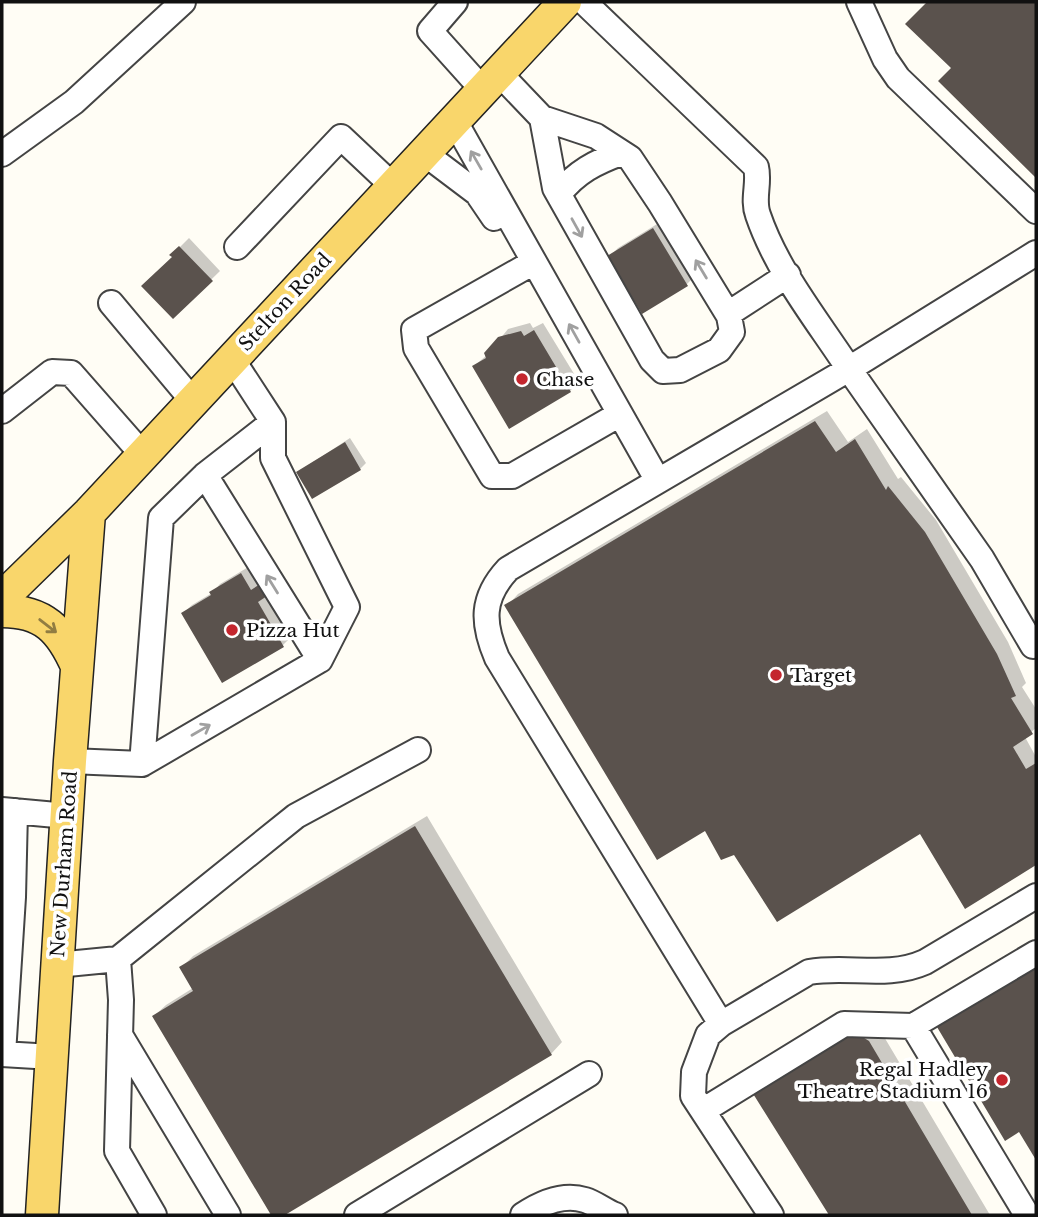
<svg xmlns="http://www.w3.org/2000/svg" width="1038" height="1217" viewBox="0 0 1038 1217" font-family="'Libre Baskerville',serif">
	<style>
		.shadow { fill: #0003 }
		.building { fill: #5a524d }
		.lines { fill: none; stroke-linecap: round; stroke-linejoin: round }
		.minor-casing { stroke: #444; stroke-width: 28 }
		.major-casing { stroke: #222; stroke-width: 35 }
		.minor { stroke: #fff; stroke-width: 24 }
		.major { stroke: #f9d66b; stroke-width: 32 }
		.oneway { stroke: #a0a0a0 }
		.oneway2 { stroke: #917d42 }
		.poi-dot { fill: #c4262e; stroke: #fff; stroke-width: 2.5 }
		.labels { text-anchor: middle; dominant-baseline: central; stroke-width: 7; stroke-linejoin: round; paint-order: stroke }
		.street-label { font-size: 19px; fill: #111; stroke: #fff }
		.poi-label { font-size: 19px; fill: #111; stroke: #fff; text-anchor: start }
	</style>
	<rect width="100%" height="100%" fill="#fffdf5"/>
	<!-- shadow -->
	<path class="shadow" d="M929,2H1036V175L941,81L953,68Z
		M662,221L695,276L687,284L609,257L618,248Z
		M189,238L220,271L173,317L174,257L172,255Z
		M530,323L533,328L543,323L579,382L570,391L474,366L487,355L508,329Z
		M827,411L848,442L867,429L898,479L901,477L936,520L1008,642L1026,683L1022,687L1036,709V728L1025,737L1036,757V863L966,906L920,831L735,852L705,829L507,606L518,594Z
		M350,438L366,463L360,469L298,472Z
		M250,566L291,637L283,645L183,613L192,605L212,593L220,584Z
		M427,816L562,1042L551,1054L281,1215H273L154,1016L166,1005L193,988L181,968L193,956Z
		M1036,965V1157L1020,1130L940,1027L951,1016Z
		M856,1027L880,1030L990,1215H831L754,1092Z"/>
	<!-- building -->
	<path class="building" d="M927,2H1036V178L938,81L951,68L905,24Z
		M653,228L688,286L642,314L607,256Z
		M179,246L213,281L173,319L141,286L172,257L169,255Z
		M534,330L571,392L509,429L472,366L486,358L484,353L498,337L521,331L524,336Z
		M815,421L836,452L855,439L886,490L888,486L925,532L997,654L1016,696L1011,698L1033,734L1013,747L1026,769L1036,763V865L965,909L920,834L777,922L734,855L721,860L705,831L657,860L504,605Z
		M345,442L361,470L312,499L296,472Z
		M241,573L251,590L263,582L270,594L258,602L284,647L222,683L181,613L211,595L209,592Z
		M415,826L552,1055L285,1215H271L152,1016L193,991L179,967Z
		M1036,968V1160L1019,1132L1005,1141L937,1027Z
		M852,1036H861L869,1041L972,1215H829L752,1092L843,1038Z"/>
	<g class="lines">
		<!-- minor casing -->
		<g class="minor-casing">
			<path id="minor" d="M455,2L430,31L483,90
				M584,2L756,167C760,183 752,199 758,215C777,271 817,320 849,369L508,569C481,598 482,623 497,658L721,1024
				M859,2L885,59L898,78L1036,211
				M499,73L542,118L596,136L630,158L660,203L729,316L732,332L719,350L680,370L663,371L652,360L555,188L542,118
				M454,120L658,481
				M424,153L477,193L494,218
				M2,154L74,102L183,2
				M559,194C576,172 596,162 621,153
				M237,247L341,137L393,186
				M1036,253L849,369L982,559L1033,646L1036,644
				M534,262L414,330L416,348L492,476H512L620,414
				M111,303L193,401
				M728,314L788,275
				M232,359L273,422V458L347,607L320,660
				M2,411L52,372L71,373L143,455
				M70,761L142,764L320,660L205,475
				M142,764L161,518L205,475L273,422
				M2,810L67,816
				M118,959L296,816L418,750
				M57,965L118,959L121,1000L117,1151L154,1215
				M913,1026L1036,953
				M120,1035L228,1215
				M2,1054L52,1057
				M3,1054L13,897L15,811
				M704,1110L844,1024L913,1026L1027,1215
				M357,1215L589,1074
				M523,1215C541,1203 563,1193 585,1200C595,1203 605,1211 615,1215
				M771,1215L693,1096L694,1072L708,1035L721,1024L809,972C848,965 887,979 925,962L1036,896"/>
		</g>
		<!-- major casing -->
		<g class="major-casing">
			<path id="major" d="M2,598L89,513L565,2
				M2,611C44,611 61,630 77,666
				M42,1215L70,761L89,513"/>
		</g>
		<!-- minor -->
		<use href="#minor" class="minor"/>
		<!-- major -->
		<use href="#major" class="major"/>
	</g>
	<!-- one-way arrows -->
	<defs><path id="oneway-shaft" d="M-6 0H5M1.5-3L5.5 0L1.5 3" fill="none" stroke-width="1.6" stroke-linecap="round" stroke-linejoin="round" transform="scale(1.75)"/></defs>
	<g class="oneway">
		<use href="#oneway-shaft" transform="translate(476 160) rotate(-120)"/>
		<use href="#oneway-shaft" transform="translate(577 228) rotate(61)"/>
		<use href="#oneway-shaft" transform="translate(701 269) rotate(-121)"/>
		<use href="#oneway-shaft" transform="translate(574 333) rotate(-119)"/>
		<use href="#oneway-shaft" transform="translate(272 584) rotate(-122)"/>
		<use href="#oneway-shaft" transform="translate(201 730) rotate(-30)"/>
	</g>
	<use class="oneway2" href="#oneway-shaft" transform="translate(48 626) rotate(38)"/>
	<!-- markers -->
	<g class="poi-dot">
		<circle cx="522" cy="379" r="7"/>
		<circle cx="232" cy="630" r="7"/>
		<circle cx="776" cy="675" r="7"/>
		<circle cx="1002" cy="1080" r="7"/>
	</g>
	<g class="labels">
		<!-- street labels -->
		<g class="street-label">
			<text transform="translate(285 302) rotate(-47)">Stelton Road</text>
			<text transform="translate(64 864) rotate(-86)">New Durham Road</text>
		</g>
		<!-- poi labels -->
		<g class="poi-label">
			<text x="536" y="379">Chase</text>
			<text x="246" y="630">Pizza Hut</text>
			<text x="790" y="675">Target</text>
			<text x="988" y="1069" text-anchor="end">Regal Hadley<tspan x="988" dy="22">Theatre Stadium 16</tspan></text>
		</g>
	</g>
	<!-- border -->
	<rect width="1038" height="1217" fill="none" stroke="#111111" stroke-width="7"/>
</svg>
